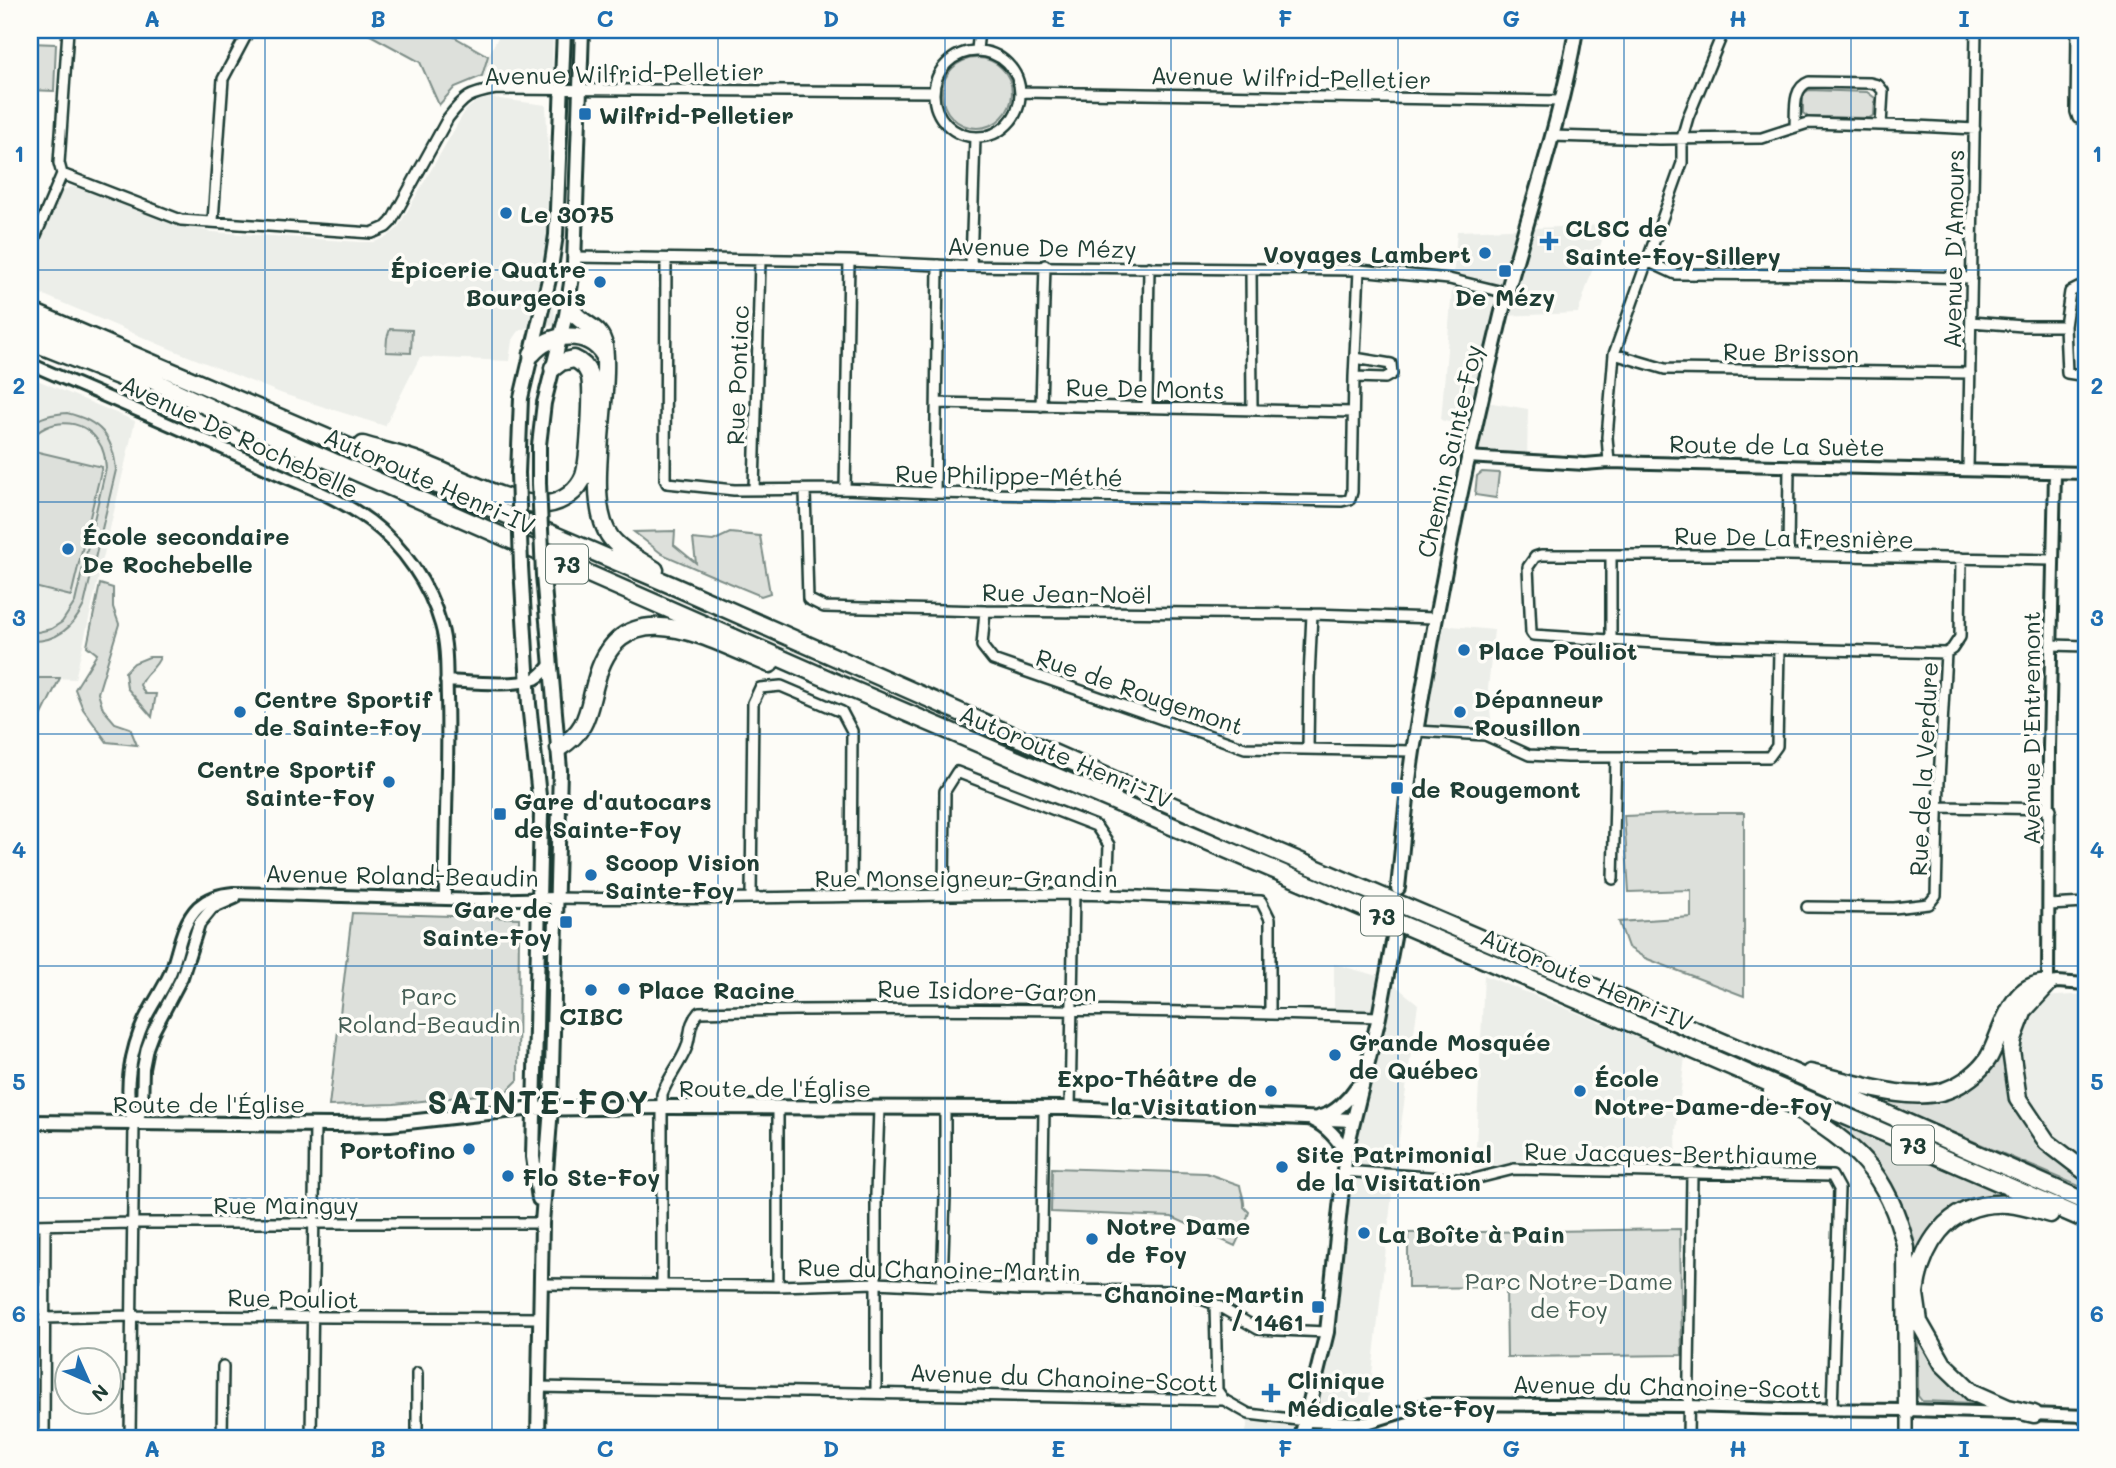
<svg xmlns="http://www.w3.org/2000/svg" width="2116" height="1468" viewBox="0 0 2116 1468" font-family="Mali,sans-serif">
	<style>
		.built { fill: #eceee9 }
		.green { fill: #dde0db; stroke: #7e8e88; stroke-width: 2 }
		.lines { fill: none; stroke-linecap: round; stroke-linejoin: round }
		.minor-casing { stroke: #1f3d34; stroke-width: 14 }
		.tertiary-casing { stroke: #1f3d34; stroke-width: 16 }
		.secondary-casing { stroke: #1f3d34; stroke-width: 18 }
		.motorway-casing { stroke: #1f3d34; stroke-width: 21 }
		.minor { stroke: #fdfcf7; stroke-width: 9 }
		.tertiary { stroke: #fdfcf7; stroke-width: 10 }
		.secondary { stroke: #fdfcf7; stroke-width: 12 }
		.motorway { stroke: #fdfcf7; stroke-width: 16 }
		.secondary-bridge-casing { stroke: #1f3d34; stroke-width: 18; stroke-linecap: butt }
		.secondary-bridge { stroke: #fdfcf7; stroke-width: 12 }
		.grid { fill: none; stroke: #1f6fb2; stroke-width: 2; stroke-opacity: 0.55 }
		.poi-dot { fill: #1f6fb2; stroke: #fdfcf7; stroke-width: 2.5 }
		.labels { text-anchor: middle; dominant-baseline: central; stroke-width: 7; stroke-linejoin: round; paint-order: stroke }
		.shield { fill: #fdfcf7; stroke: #62766e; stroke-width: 2 }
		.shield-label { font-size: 23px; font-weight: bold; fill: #1f3d34 }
		.street-label { font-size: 24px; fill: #1f3d34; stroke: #fdfcf7 }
		.poi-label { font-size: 24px; font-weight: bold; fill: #1f3d34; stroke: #fdfcf7; text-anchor: start }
		.park-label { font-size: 24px; fill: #455e55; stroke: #fdfcf7 }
		.district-label { font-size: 32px; font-weight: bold; letter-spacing: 2px; fill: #1f3d34; stroke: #fdfcf7 }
		.neatline { fill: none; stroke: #1f6fb2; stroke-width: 2.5 }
		.grid-label { font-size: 23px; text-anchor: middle; font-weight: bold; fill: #1f6fb2 }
	</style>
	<rect width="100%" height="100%" fill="#fdfcf7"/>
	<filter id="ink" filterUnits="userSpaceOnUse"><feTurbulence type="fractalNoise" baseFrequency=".0143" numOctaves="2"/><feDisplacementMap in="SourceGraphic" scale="14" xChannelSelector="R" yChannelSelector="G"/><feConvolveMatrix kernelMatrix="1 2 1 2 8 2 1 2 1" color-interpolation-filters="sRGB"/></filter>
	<g filter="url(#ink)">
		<!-- built -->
		<path class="built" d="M502,30H553L552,81H498L482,76L488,56Z
			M492,98L546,105L555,326L535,324L519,331L512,341L509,361L420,357L385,426L283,394L168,348L30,289V267L62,191L71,187L79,188L167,222L212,232L360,242H374L387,237L397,229L465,111L477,101Z
			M1607,225L1578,313L1501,316L1481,401L1528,409L1527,461L1467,457L1474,429L1441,420L1457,231Z
			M30,377L135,421L75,679L30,677Z
			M1441,625L1494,630L1488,689L1492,729L1430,726L1427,722Z
			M1334,964L1386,978L1418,1004L1394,1175L1365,1438H1245L1249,1414L1306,1421L1327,1332L1343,1171L1379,1017L1334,1016Z
			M1484,975L1685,1057L1676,1130L1677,1173L1475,1168Z
			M2086,994V1163L2052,1137L2039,1117L2024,1089L2017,1050L2031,1007L2043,997Z"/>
		<!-- green -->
		<path class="green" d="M361,30H442L488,56L482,76L455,87L439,105L420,62Z
			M30,43L56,44L54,91L30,90Z
			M942 93a35 35 0 1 1 70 0a35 35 0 1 1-70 0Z
			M1809,90L1867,92L1875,98L1874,115L1869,118L1808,117L1803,113V94Z
			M390,329L412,330L411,353L386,352L387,338Z
			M67,413C100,421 113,436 116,470L84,605C73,628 55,642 30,641V631L38,632L51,629L62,622L75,602L106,468C105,458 104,449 98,441C82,417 47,418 30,440V425C41,416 53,414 67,413Z
			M30,450L102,467L71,596L30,586Z
			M1482,472L1499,473L1496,498L1475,495L1477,476Z
			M675,531L674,545L696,563L693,539L713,541L730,533L760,536L770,593L761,596L713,576L662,554L634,532Z
			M100,584L113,588V607L119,624L98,693L103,709L115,723L130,728L137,745L107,742L83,709L75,689L97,654L87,646Z
			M149,657H160C156,669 144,673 140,685L145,694H156L152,717L127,688L125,672L134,663Z
			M30,678H60L30,739Z
			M1702,813H1744V996L1645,958L1628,947L1619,922L1691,917V890L1629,892L1624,816Z
			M352,913L519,918L518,1080L506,1092L394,1104L329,1106Z
			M2017,1008L2010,1085L2086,1178V1189L1846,1087L1961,1091Z
			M1812,1108L2018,1198L1968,1205L1916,1265L1910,1264L1898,1204L1810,1111Z
			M1052,1168L1206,1173L1240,1185C1241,1193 1245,1200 1244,1207L1249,1212L1246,1222L1235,1246L1172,1217L1051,1212Z
			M1680,1229L1682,1355L1507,1357L1506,1287L1408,1288V1233Z
			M1918,1339H1922C1937,1367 1948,1383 1976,1401L1975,1403L1922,1401L1918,1396Z"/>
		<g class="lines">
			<!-- minor casing -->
			<g class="minor-casing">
				<path id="minor" d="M227,30L244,39
					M2077,30L2076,112L2078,118L2086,120
					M977,50L979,30
					M934 94a43 43 0 1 1 86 0a43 43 0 1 1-86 0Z
					M1021,92L1561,101
					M1795,126C1796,111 1792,88 1809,82L1870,83L1878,85L1883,91L1881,125
					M1551,136L1659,139L1762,138L1808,123L1916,126L1975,129
					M62,174L181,220L372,233L386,227L391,222L448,118C465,96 469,94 496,89L934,92
					M213,221L223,79L249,30
					M30,249L62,174L59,163L68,30
					M574,257L849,261L958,266L1359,270L1449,279L1507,293
					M666,259L665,479L667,483L734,490L845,489L935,493L1342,501L1350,499L1352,492L1354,377L1359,270
					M1647,261L1675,274L1843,275L1972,278
					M971,266L975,137
					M1251,269L1252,409
					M2086,286H2082L2070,292L2065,326L2067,373L2086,376
					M1971,322L2023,326H2065
					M1614,354L1665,369L1970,373
					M1354,377L1385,378L1392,374L1391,364L1355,358
					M937,403L1353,412
					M1041,406L1045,265
					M1147,406L1149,267
					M1609,462L1607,437L1614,354L1682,163V138L1688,117L1724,30
					M1968,469L1976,30
					M845,489L849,261
					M754,490L760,261
					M805,491L808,599L824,607L985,611L1312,614L1434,618
					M935,493L938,265
					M1788,555L1789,467
					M985,611L982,646L993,660L1245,748L1413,751
					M1611,640V555
					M2051,645L2086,646
					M1946,653L1716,647L1533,635L1531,632L1528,567L1535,557L1541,555H1788L2053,560
					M1417,731L1485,735L1529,755L1567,757H1769L1777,746L1779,649
					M1308,749L1309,678L1312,614
					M1939,807L2051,809
					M1613,879L1616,757
					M944,895L945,791L957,772L1096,826L1109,845L1107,896
					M751,897L753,703L760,688L781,686L842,712L852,731L851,895
					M555,898C727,901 899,894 1070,894C1134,895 1198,899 1261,901L1270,919V1014
					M2049,905L2086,903
					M1807,907L1894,908L1929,904L1936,895L1939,780L1946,653L1952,649L1960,637L1961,558
					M778,1108V1286
					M1070,1108L1074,894
					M1343,1171L1470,1180L1514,1169L1832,1176L1839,1189L1832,1410
					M30,1225L133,1223H542
					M541,1284L778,1286L876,1283L1021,1290L1179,1291L1215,1304L1258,1329L1327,1332
					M662,1284V1094C668,1078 680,1064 686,1049C692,1034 687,1026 699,1012C926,1006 1152,1010 1379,1017
					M942,1285L945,1196V1108
					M1041,1291L1044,1108
					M1215,1304L1217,1390L1224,1400
					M44,1318L132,1316L541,1318
					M539,1387L1224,1400L1249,1414L1306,1421
					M876,1393V1194L879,1108
					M1907,1410V1438
					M44,1438L45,1225
					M130,1438L134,1123
					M222,1438L223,1366
					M311,1438L315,1125
					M417,1438V1373
					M1688,1438L1692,1174"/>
			</g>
			<!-- tertiary casing -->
			<g class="tertiary-casing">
				<path id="tertiary" d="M30,364C111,399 192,433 272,471C305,486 341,499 370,521C403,546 430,585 441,625C448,649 446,673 447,698C449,765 444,832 445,899
					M1467,457L1585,464L1609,462L2086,473
					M2055,473L2049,749L2048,984L2057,982L2086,984
					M446,681C468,682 516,687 535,679C541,676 546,670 551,664
					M134,1123C122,1092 131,1049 145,1019C153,1003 164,988 171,971C179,950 181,924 198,907C208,898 220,894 233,893L481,900L555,898
					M134,1123L142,1110L143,1068L147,1048L153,1032L182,977L199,924L212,908L235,898
					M2030,1414L2086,1416
					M1306,1421L1367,1423L1429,1404L1688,1406L1783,1409L1907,1410L2013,1413"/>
			</g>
			<!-- secondary casing -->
			<g class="secondary-casing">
				<path id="secondary" d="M518,473L521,398L550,275L556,235L564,30
					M539,483V445L544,403L566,315L574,264L582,30
					M521,566L529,704L541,814L533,1157L539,1199
					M1398,888C1403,842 1406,796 1413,751C1436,605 1466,460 1501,316C1525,221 1560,127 1576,30
					M1320,1117C1335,1114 1349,1099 1357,1087
					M1313,1120C1327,1126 1337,1139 1346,1151
					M30,1122L333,1125L390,1124L525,1109L663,1107L1070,1108L1353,1120
					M538,1438L542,1223L551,1108L560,770L543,575
					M1301,1438L1327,1332L1346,1151L1379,1017L1394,937"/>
			</g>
			<!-- motorway casing -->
			<g class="motorway-casing">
				<path id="motorway" d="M569,301C571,308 574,315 580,319C591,328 601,330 604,346C611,395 582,502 611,538C622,552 640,560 655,570
					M30,311L669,584L1271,849L1781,1067L2086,1202
					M30,328L122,366L215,410L844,686L1483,959L2086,1220
					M30,341L141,385
					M532,354C550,332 588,329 604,355
					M363,445C380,450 398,454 415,460C446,471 517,509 547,504C563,502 578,491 584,476C589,461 594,387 589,374C586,366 581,362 574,359L561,362L553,368
					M559,748C589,729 587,712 596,681C621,585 712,641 770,664
					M2048,984L2024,1010L2013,1039L2011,1050L2018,1099L2047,1142L2086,1172
					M1810,1073C1850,1081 1908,1104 1947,1090C1963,1084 1980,1072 1989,1057C2003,1032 2010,981 2048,984
					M1772,1092C1843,1140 1885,1158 1906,1248L1907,1410
					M1915,1294L1919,1322L1943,1364L1972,1392L2008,1408L2034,1414
					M1914,1303C1918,1248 1946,1200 2008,1204C2022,1205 2036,1210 2050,1214"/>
			</g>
			<!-- minor -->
			<use href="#minor" class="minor"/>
			<!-- tertiary -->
			<use href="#tertiary" class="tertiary"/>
			<!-- secondary -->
			<use href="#secondary" class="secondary"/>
			<!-- motorway -->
			<use href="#motorway" class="motorway"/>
			<!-- secondary-bridge casing -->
			<g class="secondary-bridge-casing">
				<path id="secondary-bridge" d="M518,473L521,566
					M539,483L543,575"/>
			</g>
			<!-- secondary-bridge -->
			<use href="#secondary-bridge" class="secondary-bridge"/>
		</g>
	</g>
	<!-- grid -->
	<path class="grid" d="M265,30V1438M492,30V1438M718,30V1438M945,30V1438M1171,30V1438M1398,30V1438M1624,30V1438M1851,30V1438M30,270H2086M30,502H2086M30,734H2086M30,966H2086M30,1198H2086"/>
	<!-- markers -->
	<g class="poi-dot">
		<rect x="578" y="107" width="14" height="14" rx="3.5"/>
		<circle cx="506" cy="213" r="7"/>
		<path d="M1545.5 230.5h7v7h7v7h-7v7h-7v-7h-7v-7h7z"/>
		<circle cx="1485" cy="253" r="7"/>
		<rect x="1498" y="264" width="14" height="14" rx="3.5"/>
		<circle cx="600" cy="282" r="7"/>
		<circle cx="68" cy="549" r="7"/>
		<circle cx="1464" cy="650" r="7"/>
		<circle cx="240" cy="712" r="7"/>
		<circle cx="1460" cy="712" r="7"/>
		<circle cx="389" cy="782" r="7"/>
		<rect x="1390" y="781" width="14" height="14" rx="3.5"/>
		<rect x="493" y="807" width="14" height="14" rx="3.5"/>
		<circle cx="591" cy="875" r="7"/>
		<rect x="559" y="915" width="14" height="14" rx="3.5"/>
		<circle cx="624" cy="989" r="7"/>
		<circle cx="591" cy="990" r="7"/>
		<circle cx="1335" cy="1055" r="7"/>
		<circle cx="1271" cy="1091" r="7"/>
		<circle cx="1580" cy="1091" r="7"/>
		<circle cx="469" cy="1149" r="7"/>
		<circle cx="1282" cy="1167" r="7"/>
		<circle cx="508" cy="1176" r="7"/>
		<circle cx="1364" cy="1233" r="7"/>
		<circle cx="1092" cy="1239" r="7"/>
		<rect x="1311" y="1300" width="14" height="14" rx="3.5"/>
		<path d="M1267.5 1382.5h7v7h7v7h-7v7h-7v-7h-7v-7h7z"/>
	</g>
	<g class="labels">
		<!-- shield labels -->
		<g class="shield">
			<rect x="546" y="544.5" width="42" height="39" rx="5"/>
			<rect x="1361" y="896.5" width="42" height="39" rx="5"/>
			<rect x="1892" y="1125.5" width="42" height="39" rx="5"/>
		</g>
		<g class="shield-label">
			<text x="567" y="564">73</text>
			<text x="1382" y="916">73</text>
			<text x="1913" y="1145">73</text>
		</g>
		<!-- street labels -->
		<g class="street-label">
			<text transform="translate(624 73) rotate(-1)">Avenue Wilfrid-Pelletier</text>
			<text transform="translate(1291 77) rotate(1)">Avenue Wilfrid-Pelletier</text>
			<text transform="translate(1042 247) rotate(1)">Avenue De Mézy</text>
			<text transform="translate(1953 249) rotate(-89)">Avenue D'Amours</text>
			<text transform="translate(1791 352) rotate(1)">Rue Brisson</text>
			<text transform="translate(737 375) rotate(-88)">Rue Pontiac</text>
			<text transform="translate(1145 388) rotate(1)">Rue De Monts</text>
			<text transform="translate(240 436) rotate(25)">Avenue De Rochebelle</text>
			<text transform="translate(1777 445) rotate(1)">Route de La Suète</text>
			<text transform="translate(1449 451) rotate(-77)">Chemin Sainte-Foy</text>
			<text transform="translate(1009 475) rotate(1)">Rue Philippe-Méthé</text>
			<text transform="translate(430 480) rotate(24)">Autoroute Henri-IV</text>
			<text transform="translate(1794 537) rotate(1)">Rue De La Fresnière</text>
			<text transform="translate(1067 593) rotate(1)">Rue Jean-Noël</text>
			<text transform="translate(1140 691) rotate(19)">Rue de Rougemont</text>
			<text transform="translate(2030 728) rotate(-90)">Avenue D'Entremont</text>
			<text transform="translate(1066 756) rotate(23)">Autoroute Henri-IV</text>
			<text transform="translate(1923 769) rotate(-87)">Rue de la Verdure</text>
			<text transform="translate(402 875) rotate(1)">Avenue Roland-Beaudin</text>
			<text x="966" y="877">Rue Monseigneur-Grandin</text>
			<text transform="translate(1587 979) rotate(23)">Autoroute Henri-IV</text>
			<text transform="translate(987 990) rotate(1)">Rue Isidore-Garon</text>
			<text x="775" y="1087">Route de l'Église</text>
			<text x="209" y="1103">Route de l'Église</text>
			<text transform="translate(1671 1153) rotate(1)">Rue Jacques-Berthiaume</text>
			<text x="286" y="1204">Rue Mainguy</text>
			<text transform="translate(939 1269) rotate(1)">Rue du Chanoine-Martin</text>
			<text transform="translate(293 1298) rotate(1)">Rue Pouliot</text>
			<text transform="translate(1064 1377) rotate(2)">Avenue du Chanoine-Scott</text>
			<text transform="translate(1667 1386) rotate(1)">Avenue du Chanoine-Scott</text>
		</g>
		<!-- poi labels -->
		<g class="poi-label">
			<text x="599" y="114">Wilfrid-Pelletier</text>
			<text x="520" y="213">Le 3075</text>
			<text x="1565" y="227">CLSC de<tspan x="1565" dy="28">Sainte-Foy-Sillery</tspan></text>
			<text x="1471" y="253" text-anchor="end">Voyages Lambert</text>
			<text x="586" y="268" text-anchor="end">Épicerie Quatre<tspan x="586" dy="28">Bourgeois</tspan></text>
			<text x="1505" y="296" text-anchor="middle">De Mézy</text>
			<text x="82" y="535">École secondaire<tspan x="82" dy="28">De Rochebelle</tspan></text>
			<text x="1478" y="650">Place Pouliot</text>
			<text x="254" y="698">Centre Sportif<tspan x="254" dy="28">de Sainte-Foy</tspan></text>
			<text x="1474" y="698">Dépanneur<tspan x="1474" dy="28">Rousillon</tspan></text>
			<text x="375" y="768" text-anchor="end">Centre Sportif<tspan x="375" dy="28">Sainte-Foy</tspan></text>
			<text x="1411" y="788">de Rougemont</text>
			<text x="514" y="800">Gare d'autocars<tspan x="514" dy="28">de Sainte-Foy</tspan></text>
			<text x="605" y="861">Scoop Vision<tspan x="605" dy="28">Sainte-Foy</tspan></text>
			<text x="552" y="908" text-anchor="end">Gare de<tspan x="552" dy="28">Sainte-Foy</tspan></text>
			<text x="638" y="989">Place Racine</text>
			<text x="591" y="1015" text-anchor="middle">CIBC</text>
			<text x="1349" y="1041">Grande Mosquée<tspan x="1349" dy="28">de Québec</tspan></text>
			<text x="1257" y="1077" text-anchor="end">Expo-Théâtre de<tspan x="1257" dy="28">la Visitation</tspan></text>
			<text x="1594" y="1077">École<tspan x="1594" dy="28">Notre-Dame-de-Foy</tspan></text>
			<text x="455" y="1149" text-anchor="end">Portofino</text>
			<text x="1296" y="1153">Site Patrimonial<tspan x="1296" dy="28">de la Visitation</tspan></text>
			<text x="522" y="1176">Flo Ste-Foy</text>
			<text x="1106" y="1225">Notre Dame<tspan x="1106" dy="28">de Foy</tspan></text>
			<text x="1378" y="1233">La Boîte à Pain</text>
			<text x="1304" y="1293" text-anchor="end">Chanoine-Martin<tspan x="1304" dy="28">/ 1461</tspan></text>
			<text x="1287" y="1379">Clinique<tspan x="1287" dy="28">Médicale Ste-Foy</tspan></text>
		</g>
		<!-- park labels -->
		<g class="park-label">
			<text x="429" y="995">Parc<tspan x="429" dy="28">Roland-Beaudin</tspan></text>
			<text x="1569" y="1280">Parc Notre-Dame<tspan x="1569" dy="28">de Foy</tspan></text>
		</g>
		<!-- district labels -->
		<g class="district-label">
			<text x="539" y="1101">SAINTE-FOY</text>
		</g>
	</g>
	<!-- margin -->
	<rect width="2116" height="1468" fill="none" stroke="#fdfcf7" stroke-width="77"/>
	<!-- north arrow -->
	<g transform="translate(88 1381) rotate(135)"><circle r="33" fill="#fdfcf7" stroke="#a4b0a9" stroke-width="2"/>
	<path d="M0-5L12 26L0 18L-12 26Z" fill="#1f6fb2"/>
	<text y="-10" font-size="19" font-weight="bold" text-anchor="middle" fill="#1f3d34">N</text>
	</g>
	<rect x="38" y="38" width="2040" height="1392" class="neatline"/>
	<g class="grid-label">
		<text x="152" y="27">A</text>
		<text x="378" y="27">B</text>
		<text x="605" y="27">C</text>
		<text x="831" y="27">D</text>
		<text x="1058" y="27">E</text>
		<text x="1285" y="27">F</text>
		<text x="1511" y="27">G</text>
		<text x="1738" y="27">H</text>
		<text x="1964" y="27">I</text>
		<text x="19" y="162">1</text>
		<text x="2097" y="162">1</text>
		<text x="19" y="394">2</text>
		<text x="2097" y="394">2</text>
		<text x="19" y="626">3</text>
		<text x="2097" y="626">3</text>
		<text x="19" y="858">4</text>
		<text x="2097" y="858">4</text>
		<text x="19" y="1090">5</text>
		<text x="2097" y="1090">5</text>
		<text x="19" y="1322">6</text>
		<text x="2097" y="1322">6</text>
		<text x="152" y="1457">A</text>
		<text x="378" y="1457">B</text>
		<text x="605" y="1457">C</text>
		<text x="831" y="1457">D</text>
		<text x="1058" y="1457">E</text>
		<text x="1285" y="1457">F</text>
		<text x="1511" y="1457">G</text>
		<text x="1738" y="1457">H</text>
		<text x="1964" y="1457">I</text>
	</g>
</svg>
